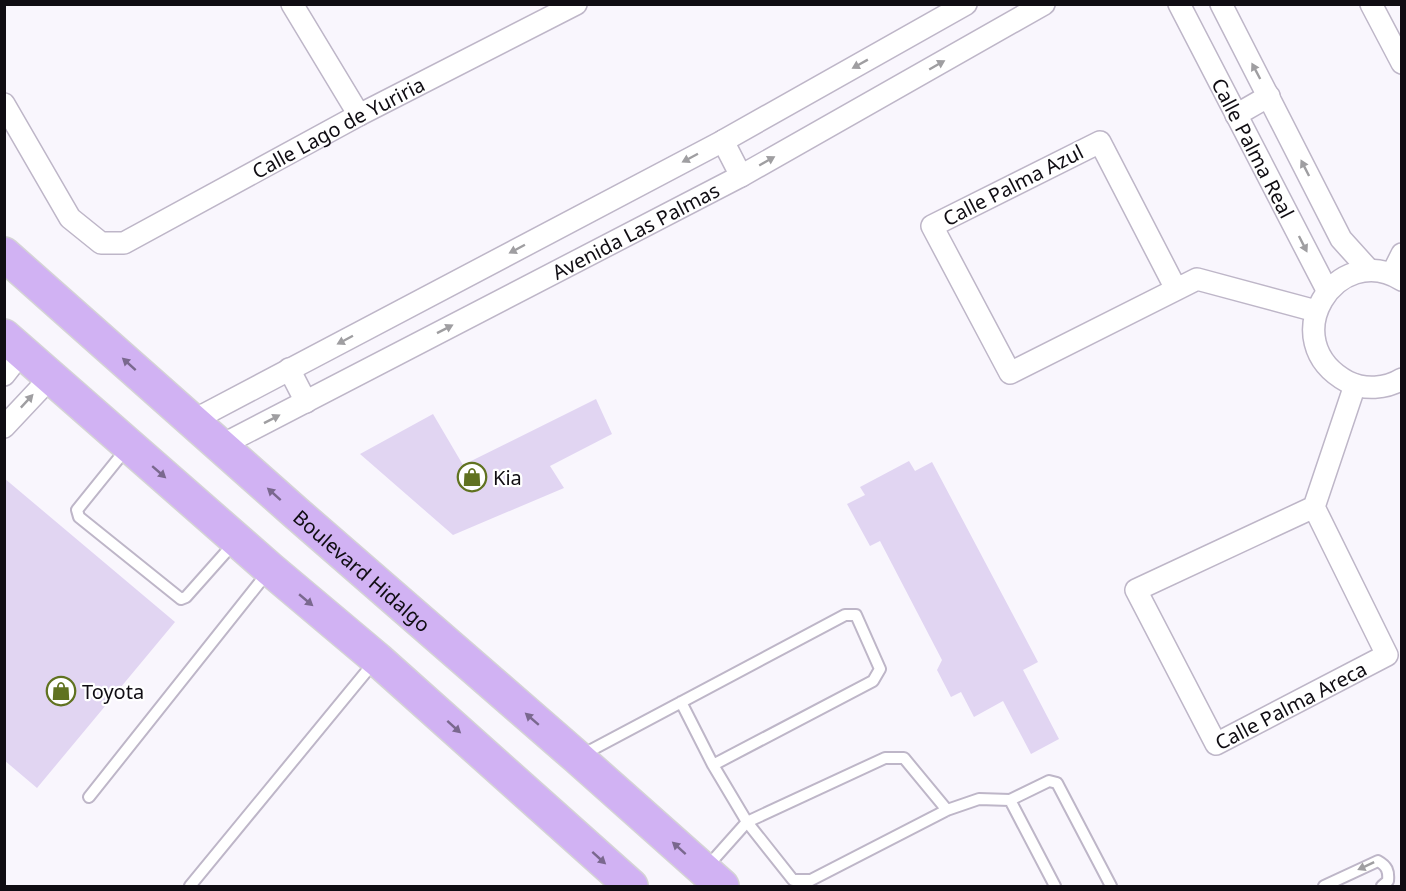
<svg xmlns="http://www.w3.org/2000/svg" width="1406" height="891" viewBox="0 0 1406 891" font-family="'Noto Sans',sans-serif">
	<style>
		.building { fill: #e1d5f2 }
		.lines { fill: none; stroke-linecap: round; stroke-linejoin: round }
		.lane-casing { stroke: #beb6c8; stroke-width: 14 }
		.street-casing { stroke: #beb6c8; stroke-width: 24 }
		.primary-casing { stroke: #d4d3d5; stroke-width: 36 }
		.lane { stroke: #fff; stroke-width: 10 }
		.street { stroke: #fff; stroke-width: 21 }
		.primary { stroke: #d1b2f3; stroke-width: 33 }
		.oneway { fill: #9f9ea1 }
		.oneway2 { fill: #7a688e }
		.labels { text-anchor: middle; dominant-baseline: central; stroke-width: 4.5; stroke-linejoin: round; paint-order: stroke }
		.street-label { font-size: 20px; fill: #100d13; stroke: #fff }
		.poi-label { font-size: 20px; fill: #100d13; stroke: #fff; text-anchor: start }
	</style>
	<rect width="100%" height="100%" fill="#f9f6fd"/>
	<!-- building -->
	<path class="building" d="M596,399L612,434L550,466L564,488L453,535L360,454L433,414L463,465Z
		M909,461L915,471L932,462L1038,662L1023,670L1059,739L1031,754L1003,701L974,717L961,692L951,697L937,670L942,660L880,541L870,546L847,504L865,495L860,487Z
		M4,478L175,622L37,788L4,760Z"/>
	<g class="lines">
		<!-- lane casing -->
		<g class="lane-casing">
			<path id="lane" d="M127,448L77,510L79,517L181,599L186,597L234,543
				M681,702L713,765L747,822L793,880H811L947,810L979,799L1010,800L1049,781L1057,783L1111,886
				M580,756L845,615H856L880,669L873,681L713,765
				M89,797L268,572
				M1010,800L1055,886
				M706,868L747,822L885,758H904L947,810
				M190,886L375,661
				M1324,886L1378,861C1387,866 1389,871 1388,881L1382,886"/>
		</g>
		<!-- street casing -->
		<g class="street-casing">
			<g id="street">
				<path d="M292,4L359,115"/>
				<path id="s1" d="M1179,4L1327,290"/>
				<path d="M1221,4L1341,239L1369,270"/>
				<path d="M1371,4L1402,63"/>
				<path id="s2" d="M4,104L70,218L101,243H124L359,115L576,4"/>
				<path d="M1236,115L1269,96"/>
				<path d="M723,141L741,176"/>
				<path d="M1392,274L1402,254"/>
				<path d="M1402,280C1337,239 1272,341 1348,382C1364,390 1386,389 1402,379"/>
				<path d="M1176,289L1100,142L932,226L1010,373L1197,279L1316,311"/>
				<path d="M289,369L306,402"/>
				<path d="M4,375L22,352"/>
				<path d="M192,421L723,141L966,4"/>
				<path d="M4,427L51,377"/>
				<path id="s3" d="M220,446L741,176L1044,4"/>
				<path id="s4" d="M1314,507L1136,590L1216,744L1387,655L1314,507L1355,385"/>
			</g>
		</g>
		<!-- primary casing -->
		<g class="primary-casing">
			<g id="primary">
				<path id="s5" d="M4,254L295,512L578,758L722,886"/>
				<path d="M4,336L270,569L377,659L631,886"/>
			</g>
		</g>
		<!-- lane -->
		<use href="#lane" class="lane"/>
		<!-- street -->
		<use href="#street" class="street"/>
		<!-- primary -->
		<use href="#primary" class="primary"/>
	</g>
	<!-- one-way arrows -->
	<defs><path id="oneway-solid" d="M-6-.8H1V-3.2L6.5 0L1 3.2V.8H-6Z" transform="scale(1.5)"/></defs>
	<g class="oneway">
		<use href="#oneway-solid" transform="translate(860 64) rotate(151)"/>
		<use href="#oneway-solid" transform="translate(937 65) rotate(-30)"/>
		<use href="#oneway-solid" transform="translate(1256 71) rotate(-118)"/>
		<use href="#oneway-solid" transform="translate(690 158) rotate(152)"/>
		<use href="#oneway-solid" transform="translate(767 161) rotate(-30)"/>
		<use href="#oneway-solid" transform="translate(1305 168) rotate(-117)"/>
		<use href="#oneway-solid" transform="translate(1303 244) rotate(63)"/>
		<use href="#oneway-solid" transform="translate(517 249) rotate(152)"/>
		<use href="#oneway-solid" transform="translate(445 329) rotate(-27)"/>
		<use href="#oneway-solid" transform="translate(345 340) rotate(152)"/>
		<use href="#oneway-solid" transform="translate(27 401) rotate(-47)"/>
		<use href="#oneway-solid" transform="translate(272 419) rotate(-27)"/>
		<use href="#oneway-solid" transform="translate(1366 866) rotate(155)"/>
	</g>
	<g class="oneway2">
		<use href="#oneway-solid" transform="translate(129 364) rotate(-138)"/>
		<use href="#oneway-solid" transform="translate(159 472) rotate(41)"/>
		<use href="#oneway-solid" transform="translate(274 494) rotate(-138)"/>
		<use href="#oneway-solid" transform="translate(306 600) rotate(40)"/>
		<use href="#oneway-solid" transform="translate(532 719) rotate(-139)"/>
		<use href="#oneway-solid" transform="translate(454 727) rotate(42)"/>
		<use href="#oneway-solid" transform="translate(679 848) rotate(-138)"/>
		<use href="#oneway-solid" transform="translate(599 858) rotate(42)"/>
	</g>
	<!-- icons -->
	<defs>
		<g id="shop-ring" transform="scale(1.5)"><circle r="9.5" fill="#fff" stroke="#607220" stroke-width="1.5"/><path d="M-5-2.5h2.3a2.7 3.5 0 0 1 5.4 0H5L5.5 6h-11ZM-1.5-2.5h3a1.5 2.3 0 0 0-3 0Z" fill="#607220"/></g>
	</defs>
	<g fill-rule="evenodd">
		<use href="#shop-ring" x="472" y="477"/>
		<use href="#shop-ring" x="61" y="691"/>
	</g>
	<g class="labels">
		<!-- street labels -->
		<g class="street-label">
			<text stroke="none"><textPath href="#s2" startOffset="438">Calle Lago de Yuriria</textPath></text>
			<text stroke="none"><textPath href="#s1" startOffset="162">Calle Palma Real</textPath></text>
			<text transform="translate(1013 185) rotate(-27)">Calle Palma Azul</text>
			<text stroke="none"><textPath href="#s3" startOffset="468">Avenida Las Palmas</textPath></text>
			<text stroke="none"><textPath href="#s5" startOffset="478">Boulevard Hidalgo</textPath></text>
			<text stroke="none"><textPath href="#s4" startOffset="454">Calle Palma Areca</textPath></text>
		</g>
		<!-- poi labels -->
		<g class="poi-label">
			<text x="493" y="477">Kia</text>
			<text x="82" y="691">Toyota</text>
		</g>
	</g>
	<!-- border -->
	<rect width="1406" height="891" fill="none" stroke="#100d13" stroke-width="12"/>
</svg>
